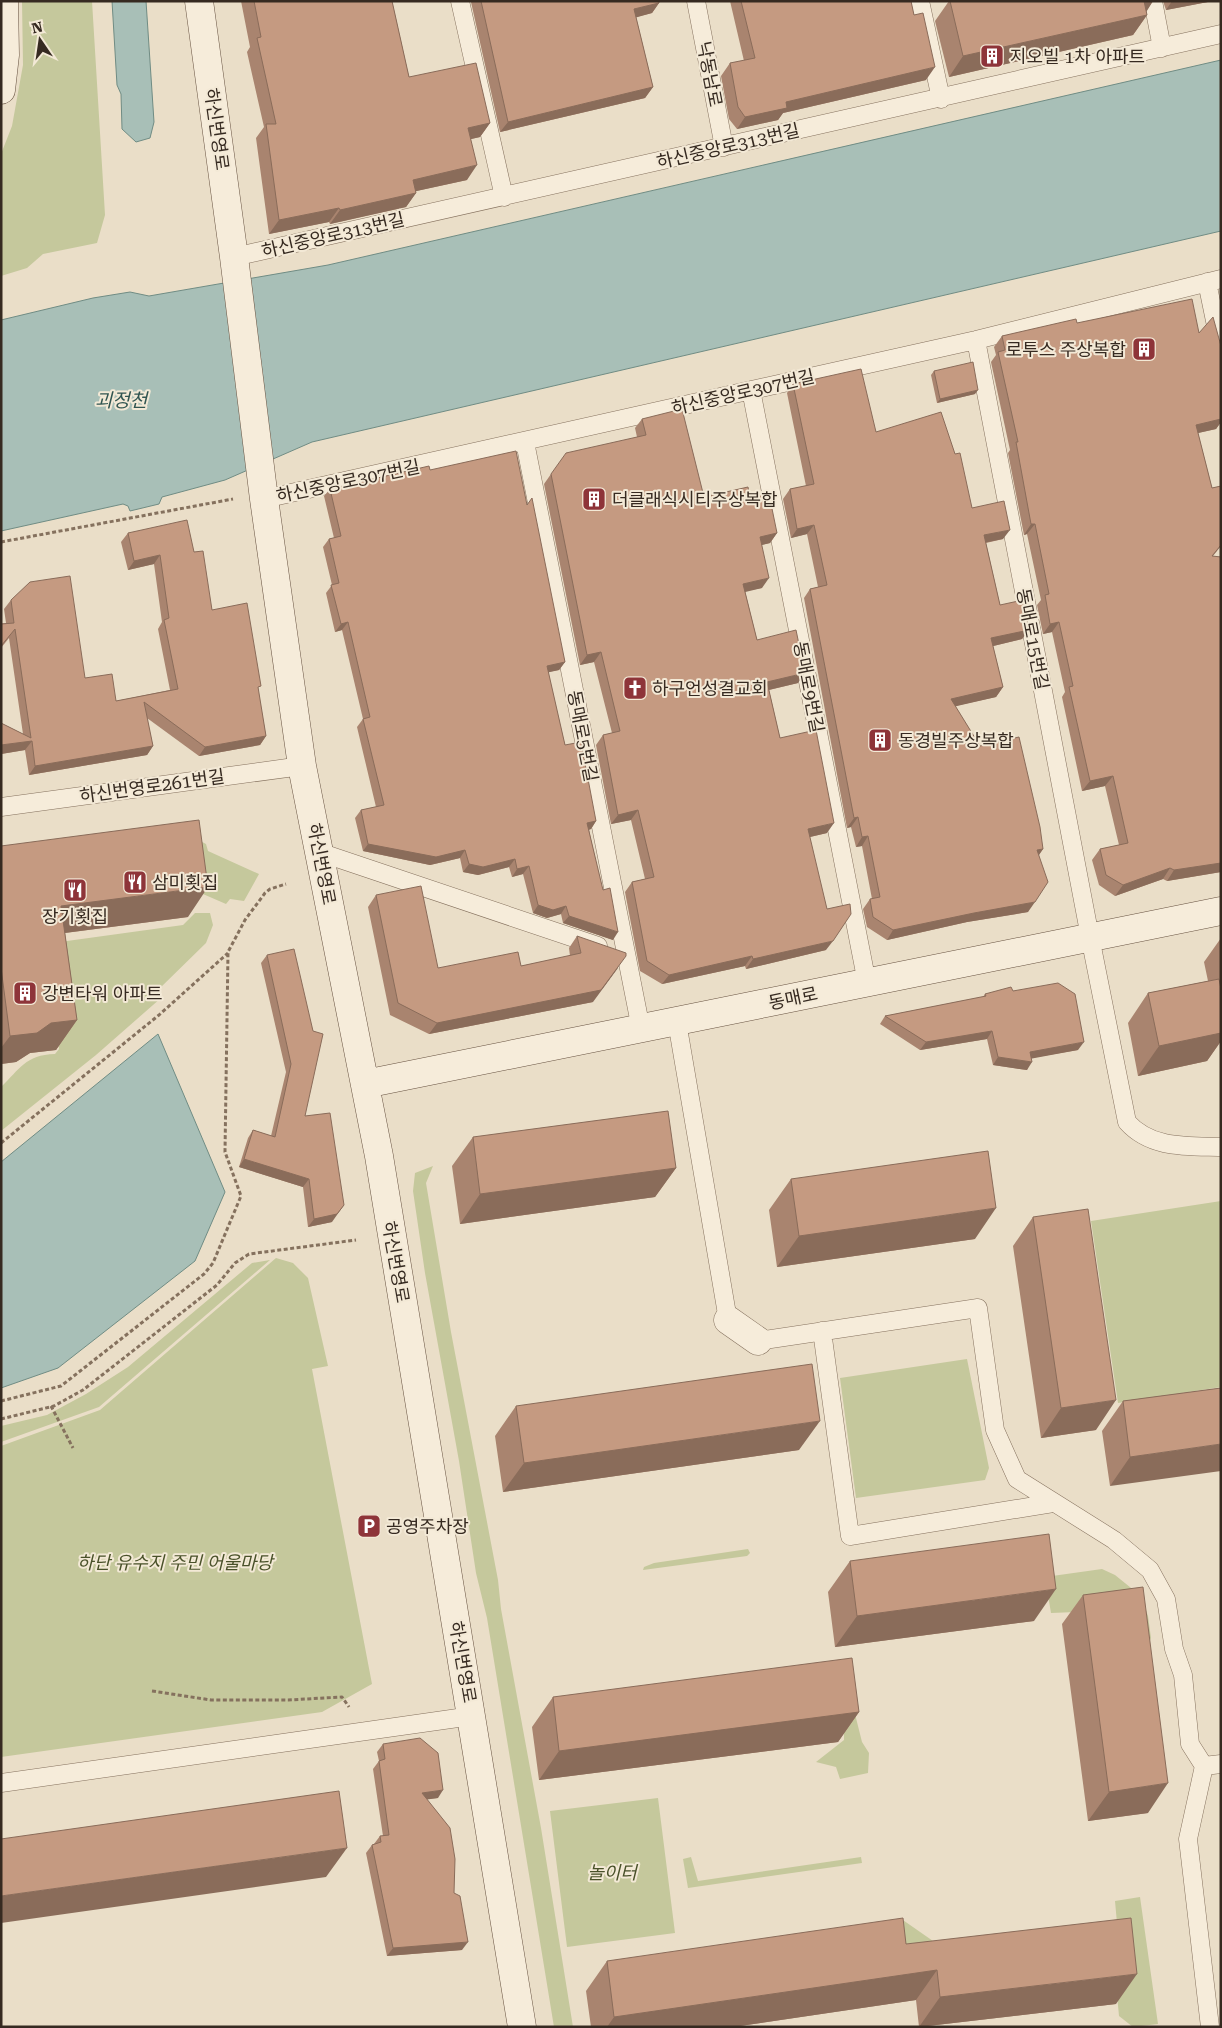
<svg xmlns="http://www.w3.org/2000/svg" width="1222" height="2028" viewBox="0 0 1222 2028" font-family="'Roboto Serif','Noto Sans KR',serif">
	<style>
		.green { fill: #c5c89c }
		.water { fill: #a8bfb7; stroke: #708c84 }
		.lines { fill: none; stroke-linecap: round; stroke-linejoin: round }
		.lane-casing { stroke: #85715e; stroke-width: 19 }
		.street-casing { stroke: #85715e; stroke-width: 29 }
		.secondary-casing { stroke: #675241; stroke-width: 29 }
		.path { stroke: #85715e; stroke-width: 3; stroke-dasharray: 4 2.5; stroke-linecap: butt }
		.lane { stroke: #f6ecda; stroke-width: 18 }
		.street { stroke: #f6ecda; stroke-width: 28 }
		.secondary { stroke: #f6ecda; stroke-width: 28 }
		.wall { fill: #a9846f }
		.shaded-wall { fill: #8a6c5a }
		.building { fill: #c59a81; stroke: #8a6c5a }
		.labels { text-anchor: middle; dominant-baseline: central; stroke-width: 4; stroke-linejoin: round; paint-order: stroke }
		.poi-label { font-size: 18px; fill: #362a21; stroke: #f3e9d6; text-anchor: start }
		.street-label { font-size: 18px; fill: #362a21; stroke: #f3e9d6 }
		.park-label { font-size: 18px; font-style: italic; fill: #495129; stroke: #f3e9d6 }
		.water-label { font-size: 19px; font-style: italic; fill: #315551; stroke: #f3e9d6 }
	</style>
	<rect width="100%" height="100%" fill="#eadec8"/>
	<!-- green -->
	<path class="green" d="M22,1H92L105,215L97,243L43,254L27,268L1,276V154L12,126L23,65Z
		M185,833L206,844L208,851L259,874L244,901L230,899L226,904L196,891Z
		M195,913H210L213,925L206,943L159,989L161,998L96,1055L1,1131V1087C20,1069 25,1055 55,1054L59,1049L47,948L67,941L183,925Z
		M433,1166L426,1183L451,1332L498,1580L501,1609L541,1828L573,2027H554L487,1618L476,1573L459,1461L425,1273L413,1191L415,1173Z
		M1221,1201V1387L1118,1403L1091,1221Z
		M276,1258L293,1263L308,1278L328,1366L312,1369L372,1684L322,1712L1,1757V1446L100,1410Z
		M270,1260L99,1407L1,1442V1426L47,1415L86,1394L128,1367L252,1263Z
		M967,1359L989,1468L985,1480L856,1498L840,1378Z
		M748,1549L750,1553L747,1556L643,1570L644,1567L654,1563Z
		M1102,1569L1115,1575L1141,1596L1148,1616L1151,1638L1146,1649L1126,1610L1051,1613L1045,1577Z
		M844,1705L854,1710L862,1742L869,1753L868,1773L840,1779L836,1767L816,1762L844,1740Z
		M658,1798L675,1933L567,1947L550,1811Z
		M691,1857L698,1881L861,1857L862,1863L688,1888L683,1859Z
		M1140,1897L1158,2024L1133,2027L1119,2016L1112,1941L1118,1934L1115,1901Z
		M900,1918L933,1941L896,1967L890,1925Z"/>
	<!-- water -->
	<path class="water" d="M112,1H146L154,122L150,138L136,142L122,129L121,94L117,85Z
		M1221,60V231L312,442L225,480L162,497L159,504L130,511L128,506L123,504L1,531V320L93,298L130,292L149,296L328,265Z
		M158,1034L225,1192L195,1261L58,1368L1,1388V1162Z"/>
	<g class="lines">
		<!-- lane casing -->
		<g class="lane-casing">
			<path id="lane" d="M460,1L504,197
				M696,1L724,147
				M920,1L941,99
				M1153,1L1162,48
				M234,257L1221,34
				M1207,282L1221,350
				M976,340L1090,937L1127,1122C1151,1149 1187,1146 1221,1147
				M751,390L867,983
				M525,442L641,1029
				M264,499L976,340L1221,279
				M1,807L302,766
				M319,852L598,946
				M677,1022L728,1320
				M822,1331L850,1536L1053,1503
				M758,1341L978,1308L995,1430L1017,1479L1114,1540L1150,1570L1166,1599L1174,1649L1183,1675L1190,1744L1204,1766
				M1,1783L472,1716
				M1210,2027L1188,1839L1204,1766L1221,1764"/>
		</g>
		<!-- street casing -->
		<g class="street-casing">
			<path id="street" d="M728,1320L758,1341"/>
		</g>
		<!-- secondary casing -->
		<g class="secondary-casing">
			<path id="secondary" d="M199,1L234,257L264,499L302,766L379,1156L522,2027
				M1,90L5,55L4,1
				M365,1084L1221,911"/>
		</g>
		<!-- path -->
		<path class="path" d="M1,542L233,499
			M1,1143L159,1015L228,953
			M1,1401L61,1386L204,1274L213,1263L241,1196L225,1152L228,952L245,920L265,893L270,889L286,884
			M51,1406L73,1448
			M1,1419L54,1406L83,1390L217,1285L235,1263L249,1254L356,1240
			M152,1691L211,1700H288L342,1697L349,1707"/>
		<!-- lane -->
		<use href="#lane" class="lane"/>
		<!-- street -->
		<use href="#street" class="street"/>
		<!-- secondary -->
		<use href="#secondary" class="secondary"/>
	</g>
	<!-- wall -->
	<path class="wall" d="M241,1H392L409,77L490,123L480,137L471,139L467,180L416,191V193L406,207L330,224L329,222L269,234L256,138L264,127L247,52L250,47Z
		M472,1H659V3L652,13L636,17L653,87L645,98L500,132L471,2Z
		M730,1H911L926,80L783,113L778,120L737,129L729,119L721,76L730,63L744,61Z
		M949,1H1153L1146,11L1147,15L1133,35L949,77L935,21Z
		M1163,1H1213L1166,10Z
		M1077,323L1199,333L1221,346V422L1216,429L1198,433L1212,488L1221,486V546L1213,556L1221,557V872L1167,881L1163,879L1115,896L1099,885L1092,860L1100,849L1119,845L1105,786L1082,791L1062,697L1065,692L1052,632L1043,634L1037,605L1041,600L1027,534L1024,535L1008,453L1010,450L991,362L996,355L994,347L1002,336Z
		M934,371L975,394L937,403L931,375Z
		M793,384L876,432L972,508L1003,539L986,543L1000,605L1029,630L1022,639L993,646L1003,687L996,697L955,706L1043,849L1039,855L1028,912L967,922L887,940L867,927L863,909L870,899H872L862,846L856,847L851,827L847,828L804,598L810,589L818,587L807,534L791,538L783,499L790,489L806,486L787,393Z
		M642,419L704,497L750,498L777,533L770,543L761,545L762,588L745,591L757,640L798,683L769,690L780,738L827,833L810,837L826,950L746,969L745,966L662,984L640,971L625,892L632,882L645,879L631,820L611,824L596,745L603,735L612,733L594,662L580,665L544,484L551,474L637,437L635,428Z
		M430,470L527,505L565,662L559,670L548,672L565,745L596,821L591,829L589,830L613,940L563,923L561,914L547,918L533,913L523,874L512,877L509,867L478,875L463,872L460,858L430,865L363,851L355,818L361,810L376,807L357,727L363,719L342,630L335,632L326,593L332,585L323,547L329,539L334,538L324,496L330,489Z
		M128,533L194,552L212,610L258,690L266,736L260,745L199,756L147,718L153,746L147,755L29,775L25,750L1,754V723L23,734L9,638L1,648V624L6,623L4,609L11,600L85,678L116,701L170,690L158,629L162,622L154,564L128,570L121,542Z
		M1,846L188,917L65,933L77,1020L56,1050L30,1053L16,1062L1,1064Z
		M376,895L438,968L521,966L570,956L569,948L577,936L593,1002L429,1034L390,1015L368,907Z
		M1221,938V1041L1207,1061L1138,1076L1128,1023L1148,993L1208,981L1204,962Z
		M267,955L305,1116L332,1222L308,1227L303,1187L239,1167L248,1138L253,1130L271,1136L286,1072L261,963Z
		M1013,991L1078,1050L1031,1058L1027,1070L993,1065L987,1039L920,1050L880,1024L885,1016L983,997L985,994Z
		M473,1137L676,1168L655,1197L460,1224L452,1166Z
		M791,1179L975,1239L777,1267L769,1210Z
		M1033,1217L1096,1430L1041,1438L1013,1246Z
		M1221,1388L1110,1486L1102,1431L1123,1401Z
		M516,1406L799,1450L503,1492L495,1436Z
		M850,1561L1034,1621L835,1647L828,1592Z
		M1083,1595L1148,1813L1088,1821L1062,1624Z
		M553,1697L859,1712L838,1742L539,1780L532,1727Z
		M383,1744L438,1798L427,1799L454,1893L462,1950L387,1956L366,1853L372,1845L374,1844L380,1836H383L373,1769L379,1761L377,1752Z
		M906,1944L1116,2004L919,2027L916,2000L733,2027H591L586,1991L607,1961Z"/>
	<!-- shaded-wall -->
	<path class="shaded-wall" d="M1139,1H1153L1145,14Z
		M1172,1H1213L1166,10Z
		M659,3L652,13L627,20L634,9Z
		M1147,15L1133,35L949,77L963,56Z
		M935,67L926,80L783,113L778,120L737,129L745,117L786,102Z
		M653,87L645,98L500,132L508,122Z
		M490,123L480,137L458,142L468,128Z
		M477,165L467,180L403,194L413,180Z
		M416,193L406,207L330,224L340,210Z
		M339,208L329,222L269,234L279,220Z
		M978,390L975,394L937,403L940,399Z
		M1221,419V422L1216,429L1189,435L1196,425Z
		M1031,524H1035L1027,534L1024,535Z
		M814,525L807,534L791,538L797,529Z
		M1010,530L1003,539L978,544L984,535Z
		M777,533L770,543L753,547L760,537Z
		M160,555L154,564L128,570L134,561Z
		M769,578L762,588L737,594L743,584Z
		M348,622L342,630L335,632L341,624Z
		M1059,622L1052,632L1043,634L1050,624Z
		M1029,630L1022,639L985,648L991,638Z
		M601,652L594,662L580,665L587,655Z
		M565,662L559,670L541,674L547,666Z
		M805,673L798,683L760,692L767,682Z
		M1003,687L996,697L944,709L951,699Z
		M266,736L260,745L199,756L205,747Z
		M32,741L25,750L1,754V745Z
		M153,746L147,755L29,775L35,766Z
		M1113,776L1105,786L1082,791L1090,781Z
		M638,810L631,820L611,824L618,815Z
		M858,817L851,827L847,828L854,818Z
		M596,821L591,829L582,831L587,823Z
		M834,823L827,833L801,839L808,829Z
		M868,836L862,846L856,847L862,837Z
		M368,844L465,850L460,858L430,865L363,851Z
		M1043,849L1036,859L1037,850Z
		M515,859L509,867L478,875L463,872L469,864Z
		M1221,863V872L1167,881L1174,870Z
		M529,866L523,874L512,877L517,869Z
		M1170,868L1163,879L1115,896L1123,885Z
		M208,887L188,917L41,936L61,906Z
		M1035,902L1028,912L967,922L887,940L893,930L974,913Z
		M538,905L566,906L561,914L547,918L533,913Z
		M569,916L618,932L613,940L563,923Z
		M833,941L826,950L746,969L753,959Z
		M752,956L745,966L662,984L669,975Z
		M618,968L593,1002L429,1034L437,1023Z
		M77,1020L56,1050L30,1053L16,1062L1,1064V1048L10,1036L51,1023Z
		M992,1031L987,1039L920,1050L926,1042Z
		M1221,1033V1041L1207,1061L1138,1076L1159,1046Z
		M1084,1042L1078,1050L1024,1060L1030,1052Z
		M998,1057L1032,1062L1027,1070L993,1065Z
		M244,1159L309,1179L303,1187L239,1167Z
		M676,1168L655,1197L460,1224L480,1194Z
		M344,1205L332,1222L308,1227L314,1219Z
		M996,1208L975,1239L777,1267L799,1236Z
		M1116,1400L1096,1430L1041,1438L1061,1408Z
		M820,1421L799,1450L503,1492L524,1463Z
		M1221,1444V1471L1110,1486L1130,1457Z
		M1056,1589L1034,1621L835,1647L857,1616Z
		M859,1712L838,1742L539,1780L559,1751Z
		M1168,1783L1148,1813L1088,1821L1109,1792Z
		M443,1790L438,1798L416,1801L422,1793Z
		M347,1848L326,1877L1,1923V1896Z
		M468,1942L462,1950L387,1956L393,1948Z
		M937,1970L916,2000L733,2027H607L614,2017Z
		M1137,1974L1116,2004L919,2027L940,1997Z"/>
	<!-- building -->
	<path class="building" d="M254,1H392L409,77L476,63L490,123L468,128L477,165L413,180L416,193L340,210L339,208L279,220L266,124H276L257,38L261,37Z
		M481,1H659V3L634,9L653,87L508,122Z
		M741,1H911L914,15L923,13L935,67L786,102L787,108L745,117L738,107L730,63L755,58Z
		M950,1H1144L1147,15L963,56Z
		M1192,299L1199,333L1213,317L1221,346V419L1196,425L1212,488L1221,486V545L1212,556L1221,557V863L1174,870L1170,868L1123,885L1106,875L1100,849L1128,843L1113,776L1090,781L1069,687L1073,686L1059,622L1050,624L1045,595L1049,594L1035,524H1031L1016,442H1018L998,352L1005,350L1002,336L1076,319L1077,323Z
		M973,362L978,390L940,399L934,371Z
		M861,369L876,432L941,412L955,454L960,453L972,508L1004,501L1010,530L984,535L1000,605L1023,600L1029,630L991,638L1003,687L951,699L980,746L1019,737L1040,827L1043,849L1037,850L1048,882L1035,902L974,913L893,930L873,917L870,899L880,897L868,836L862,837L858,817L854,818L810,589L827,585L814,525L797,529L790,489L814,484L793,384Z
		M682,409L704,497L748,487L750,498L769,494L777,533L760,537L769,578L743,584L757,640L796,630L805,673L767,682L780,738L816,730L834,823L808,829L827,909L850,904L851,914L833,941L753,959L752,956L669,975L647,961L632,882L654,877L638,810L618,815L603,735L620,731L601,652L587,655L551,474L566,453L646,435L642,419Z
		M516,451L527,505L532,498L565,662L547,666L565,745L581,742L596,821L587,823L603,890L610,888L618,932L569,916L566,906L553,910L538,905L529,866L517,869L515,859L483,867L469,864L465,850L436,857L368,844L361,810L384,805L363,719L370,717L348,622L341,624L331,585L339,583L329,539L341,536L330,489L429,466L430,470Z
		M187,520L194,552L203,551L212,610L247,603L261,686L258,687L266,736L205,747L144,702L153,746L35,766L32,741L1,745V723L31,738L15,629L1,646V624L14,623L11,600L30,582L70,576L85,678L112,674L116,701L178,689L164,620L169,618L160,555L134,561L128,533Z
		M199,820L208,887L61,906L77,1020L51,1023L37,1033L10,1036L1,968V846Z
		M421,886L438,968L518,952L521,966L581,953L577,936L626,953V956L601,990L437,1023L398,1003L376,895Z
		M294,949L313,1031L323,1034L305,1116L330,1113L344,1205L337,1214L314,1219L309,1179L244,1159L253,1130L275,1137L291,1064L267,955Z
		M1219,979L1221,989V1033L1159,1046L1148,993Z
		M1058,983L1075,994L1084,1042L1030,1052L1032,1062L998,1057L992,1031L926,1042L885,1016L986,996L985,994L1011,987L1013,991Z
		M668,1111L676,1168L480,1194L473,1137Z
		M988,1151L996,1208L799,1236L791,1179Z
		M1088,1209L1116,1400L1061,1408L1033,1217Z
		M812,1364L820,1421L524,1463L516,1406Z
		M1221,1388V1444L1130,1457L1123,1401Z
		M1049,1534L1056,1589L857,1616L850,1561Z
		M1143,1587L1168,1783L1109,1792L1083,1595Z
		M852,1658L859,1712L559,1751L553,1697Z
		M420,1738L438,1753L443,1790L422,1793L450,1828L455,1859L454,1893L460,1896L468,1942L393,1948L372,1845L381,1842L380,1836L389,1835L379,1761L385,1759L383,1744Z
		M339,1791L347,1848L1,1896V1839Z
		M903,1918L906,1944L1131,1918L1137,1974L940,1997L937,1970L614,2017L607,1961Z"/>
	<!-- icons -->
	<defs>
		<g id="building-square" transform="scale(1.25)"><rect x="-9" y="-9" width="18" height="18" rx="4" fill="#8e3439" stroke="#f3e9d6"/><path d="M-4-6H4V6H1V3H-1V6H-4ZM-2.5-4.3h1.7v1.8h-1.7ZM.8-4.3h1.7v1.8H.8ZM-2.5-1h1.7V.8h-1.7ZM.8-1h1.7V.8H.8Z" fill="#fff"/></g>
		<g id="church-square" transform="scale(1.25)"><rect x="-9" y="-9" width="18" height="18" rx="4" fill="#8e3439" stroke="#f3e9d6"/><path d="M-1.2-6h2.4v3.5h3.3v2.4h-3.3V6h-2.4V-.1h-3.3v-2.4h3.3Z" fill="#fff"/></g>
		<g id="restaurant-square" transform="scale(1.25)"><rect x="-9" y="-9" width="18" height="18" rx="4" fill="#8e3439" stroke="#f3e9d6"/><path d="M-5-6h1v4h1v-4h1v4h1v-4h1v5L-1.5 .5V6h-2V.5L-5-1ZM5-6V6H3V1.5H1.5Q1.5-4 5-6Z" fill="#fff"/></g>
		<g id="parking-square" transform="scale(1.25)"><rect x="-9" y="-9" width="18" height="18" rx="4" fill="#8e3439" stroke="#f3e9d6"/><path d="M-3.5-5.5H1a3.5 3.5 0 0 1 0 7H-1V5.5H-3.5ZM-1-3.4V-.6H.8a1.4 1.4 0 0 0 0-2.8Z" fill="#fff"/></g>
	</defs>
	<g fill-rule="evenodd">
		<use href="#building-square" x="992" y="56"/>
		<use href="#building-square" x="1144" y="349"/>
		<use href="#building-square" x="594" y="499"/>
		<use href="#church-square" x="635" y="688"/>
		<use href="#building-square" x="880" y="740"/>
		<use href="#restaurant-square" x="135" y="882"/>
		<use href="#restaurant-square" x="75" y="890"/>
		<use href="#building-square" x="25" y="993"/>
		<use href="#parking-square" x="369" y="1526"/>
	</g>
	<g class="labels">
		<!-- poi labels -->
		<g class="poi-label">
			<text x="1010" y="56">지오빌 1차 아파트</text>
			<text x="1126" y="349" text-anchor="end">로투스 주상복합</text>
			<text x="612" y="499">더클래식시티주상복합</text>
			<text x="652" y="688">하구언성결교회</text>
			<text x="898" y="740">동경빌주상복합</text>
			<text x="152" y="882">삼미횟집</text>
			<text x="75" y="916" text-anchor="middle">장기횟집</text>
			<text x="42" y="993">강변타워 아파트</text>
			<text x="386" y="1526">공영주차장</text>
		</g>
		<!-- street labels -->
		<g class="street-label">
			<text transform="translate(710 74) rotate(79)">낙동남로</text>
			<text transform="translate(217 129) rotate(82)">하신번영로</text>
			<text transform="translate(728 146) rotate(-13)">하신중앙로313번길</text>
			<text transform="translate(333 235) rotate(-13)">하신중앙로313번길</text>
			<text transform="translate(743 392) rotate(-13)">하신중앙로307번길</text>
			<text transform="translate(348 481) rotate(-12)">하신중앙로307번길</text>
			<text transform="translate(1033 639) rotate(79)">동매로15번길</text>
			<text transform="translate(809 687) rotate(79)">동매로9번길</text>
			<text transform="translate(583 736) rotate(79)">동매로5번길</text>
			<text transform="translate(152 786) rotate(-8)">하신번영로261번길</text>
			<text transform="translate(322 864) rotate(79)">하신번영로</text>
			<text transform="translate(793 998) rotate(-12)">동매로</text>
			<text transform="translate(396 1262) rotate(80)">하신번영로</text>
			<text transform="translate(463 1662) rotate(80)">하신번영로</text>
		</g>
		<!-- park labels -->
		<g class="park-label">
			<text x="175" y="1562">하단 유수지 주민 어울마당</text>
			<text x="612" y="1872">놀이터</text>
		</g>
		<!-- water labels -->
		<g class="water-label">
			<text x="121" y="400">괴정천</text>
		</g>
	</g>
	<!-- border -->
	<rect width="1222" height="2028" fill="none" stroke="#362a21" stroke-width="5"/>
	<!-- north arrow -->
	<g transform="translate(40 40) rotate(347)" stroke="#f3e9d6" stroke-width="4" paint-order="stroke">
	<path d="M0-4L9 19L0 12L-9 19Z" fill="#362a21"/>
	<text y="-8" font-size="14" font-weight="bold" text-anchor="middle" fill="#362a21">N</text>
	</g>
</svg>
